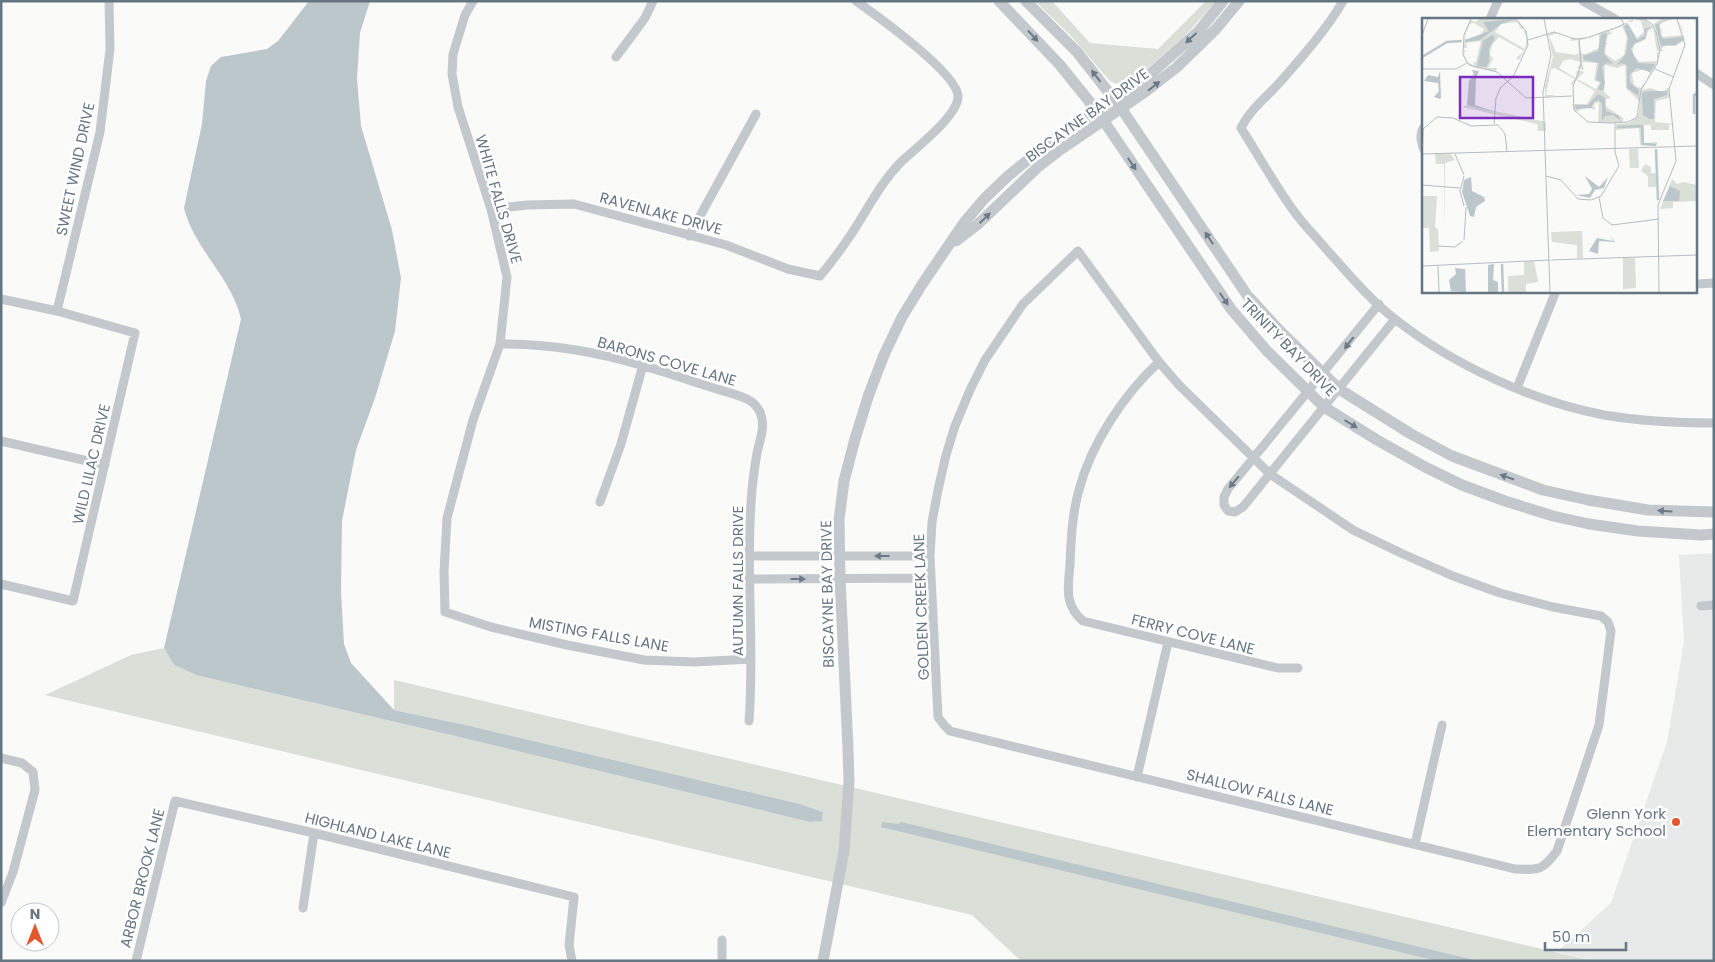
<svg xmlns="http://www.w3.org/2000/svg" width="1715" height="962" viewBox="0 0 1715 962" font-family="Poppins,sans-serif">
	<style>
		.built { fill: #e8e9e9 }
		.green { fill: #dadfd7 }
		.water { fill: #bbc7cb }
		.lines { fill: none; stroke-linecap: round; stroke-linejoin: round }
		.minor { stroke: #c3c8cc; stroke-width: 9 }
		.tertiary { stroke: #c3c8cc; stroke-width: 11 }
		.oneway { fill: #6a7a87 }
		.poi-dot { fill: #e4572e; stroke: #fff; stroke-width: 2 }
		.labels { text-anchor: middle; dominant-baseline: central; stroke-width: 5; stroke-linejoin: round; paint-order: stroke }
		.street-label { font-size: 15px; fill: #657683; stroke: #fff }
		.poi-label { font-size: 15px; fill: #657683; stroke: #fff; text-anchor: end }
		.inset-river { fill: none; stroke: #bbc7cb; stroke-width: 2.5 }
		.inset-road { fill: none; stroke: #b5bdc2; stroke-width: 1 }
		.view { fill: #7b2cbf; fill-opacity: 0.15; stroke: #7b2cbf; stroke-width: 2.5 }
		.inset-edge { fill: none; stroke: #657683; stroke-width: 2.5 }
	</style>
	<rect width="100%" height="100%" fill="#fafaf8"/>
	<!-- built -->
	<path class="built" d="M1714,553V961H1594L1557,952L1611,903L1667,742L1684,642L1679,555Z"/>
	<!-- green -->
	<path class="green" d="M1035,1H1052L1090,43L1158,49L1206,1H1216L1186,35L1134,80C1125,85 1119,86 1110,81L1071,36Z
		M164,648L174,665L196,675L459,737L810,822L822,821L823,812L800,804L470,726L394,710V680L1593,961H1021L972,915L45,695L131,655Z"/>
	<!-- water -->
	<path class="water" d="M309,1H370L360,33L357,79L361,126L392,230L401,278L395,331L375,398L356,450L342,521L341,592L344,644L351,663L394,710L470,726L800,804L823,812L822,821L810,822L459,737L196,675L174,665L164,648L241,319C232,278 194,249 184,208L202,124L206,81L211,66L221,57L267,49L278,41Z
		M882,822L898,824L901,822L1478,961H1437L881,827Z"/>
	<g class="lines">
		<!-- minor -->
		<path class="minor" d="M473,1L465,15L453,54L452,74L458,107L491,209L507,277L500,344L473,420L447,518L444,572L445,612L491,627L567,645L644,660L694,662L751,659
			M1343,1C1327,29 1302,57 1281,81C1268,96 1250,109 1241,128C1259,156 1277,189 1296,214C1305,226 1316,237 1326,249C1348,273 1369,299 1395,319C1453,365 1532,401 1604,415C1640,421 1677,423 1714,423
			M1583,1L1615,19
			M1490,19L1498,1
			M616,57L645,18L653,1
			M1696,73L1714,85
			M1424,127C1419,134 1421,142 1424,150
			M491,209L527,205L574,204L726,245L788,269L820,276C830,264 839,252 848,239C866,213 879,184 902,161C916,148 959,115 958,96C957,73 876,15 856,1
			M689,236L756,114
			M1078,251L1159,362L1179,385L1270,474L1353,530L1403,554L1453,576L1500,593L1553,607L1601,616L1608,622L1611,631L1599,725L1557,851C1542,871 1539,870 1515,869L950,731L944,725L938,717L930,556L932,522L938,490L946,455L955,426L970,390L985,360L1023,304Z
			M1696,284L1714,283
			M1,299L57,311L135,333L73,601L1,584
			M1379,304L1228,489L1224,497V505L1228,511L1235,512L1243,507L1395,319
			M57,311L100,132L110,49L109,1
			M500,344C526,344 550,346 576,350C619,357 662,371 704,385C718,390 734,393 747,399C753,402 757,406 760,412C766,426 760,439 757,453C755,465 753,478 752,490C745,567 755,645 749,721
			M1159,362C1124,394 1091,444 1079,490C1072,514 1071,540 1070,565C1068,587 1064,605 1083,621L1278,668H1298
			M1517,388L1556,291
			M1,441L105,465
			M600,502L621,444L643,365
			M748,556H930
			M749,579L931,578
			M1701,606L1714,605
			M1,758L22,763L33,772L35,790L13,872L1,903
			M1137,777L1168,642
			M1415,844L1442,725
			M303,908L314,833
			M136,961L175,801L314,833L574,897L569,945L572,961
			M722,961V940"/>
		<!-- tertiary -->
		<path class="tertiary" d="M999,1L1060,65L1097,111L1231,309L1267,351L1324,407L1377,440L1425,467L1462,485L1505,501L1553,516L1589,524L1638,531L1701,535L1714,534
			M1026,1L1077,52L1121,108L1247,295L1280,331L1339,389L1411,434L1452,456L1543,490L1588,500L1648,510L1714,512
			M956,241L977,225L1038,167L1060,150L1145,92L1177,67L1216,29L1239,1
			M823,961L844,851L849,781L848,748L840,578L839,520L844,481L855,439L869,394L884,355L902,317L921,286L963,224L984,199L1008,176L1050,142L1140,83L1198,32L1223,1"/>
	</g>
	<!-- one-way arrows -->
	<defs><path id="oneway-solid" d="M-6-.8H1V-3.2L6.5 0L1 3.2V.8H-6Z" transform="scale(1.25)"/></defs>
	<g class="oneway">
		<use href="#oneway-solid" transform="translate(1033 36) rotate(47)"/>
		<use href="#oneway-solid" transform="translate(1191 38) rotate(137)"/>
		<use href="#oneway-solid" transform="translate(1096 76) rotate(-128)"/>
		<use href="#oneway-solid" transform="translate(1154 86) rotate(-38)"/>
		<use href="#oneway-solid" transform="translate(1132 164) rotate(56)"/>
		<use href="#oneway-solid" transform="translate(985 218) rotate(-44)"/>
		<use href="#oneway-solid" transform="translate(1209 238) rotate(-124)"/>
		<use href="#oneway-solid" transform="translate(1224 299) rotate(56)"/>
		<use href="#oneway-solid" transform="translate(1349 343) rotate(128)"/>
		<use href="#oneway-solid" transform="translate(1351 424) rotate(31)"/>
		<use href="#oneway-solid" transform="translate(1507 477) rotate(-161)"/>
		<use href="#oneway-solid" transform="translate(1234 482) rotate(130)"/>
		<use href="#oneway-solid" transform="translate(1665 511) rotate(-177)"/>
		<use href="#oneway-solid" transform="translate(882 556) rotate(180)"/>
		<use href="#oneway-solid" transform="translate(798 579)"/>
	</g>
	<!-- markers -->
	<circle class="poi-dot" cx="1676" cy="822" r="5"/>
	<g class="labels">
		<!-- street labels -->
		<g class="street-label">
			<text transform="translate(1087 115) rotate(-36)">BISCAYNE BAY DRIVE</text>
			<text transform="translate(75 169) rotate(-78)">SWEET WIND DRIVE</text>
			<text transform="translate(499 199) rotate(74)">WHITE FALLS DRIVE</text>
			<text transform="translate(661 213) rotate(15)">RAVENLAKE DRIVE</text>
			<text transform="translate(1289 347) rotate(46)">TRINITY BAY DRIVE</text>
			<text transform="translate(667 361) rotate(16)">BARONS COVE LANE</text>
			<text transform="translate(91 464) rotate(-77)">WILD LILAC DRIVE</text>
			<text transform="translate(737 581) rotate(-90)">AUTUMN FALLS DRIVE</text>
			<text transform="translate(827 594) rotate(-91)">BISCAYNE BAY DRIVE</text>
			<text transform="translate(921 607) rotate(-92)">GOLDEN CREEK LANE</text>
			<text transform="translate(599 634) rotate(10)">MISTING FALLS LANE</text>
			<text transform="translate(1193 634) rotate(14)">FERRY COVE LANE</text>
			<text transform="translate(1260 792) rotate(14)">SHALLOW FALLS LANE</text>
			<text transform="translate(378 835) rotate(14)">HIGHLAND LAKE LANE</text>
			<text transform="translate(142 878) rotate(-76)">ARBOR BROOK LANE</text>
		</g>
		<!-- poi labels -->
		<g class="poi-label">
			<text x="1666" y="813">Glenn York<tspan x="1666" dy="17">Elementary School</tspan></text>
		</g>
	</g>
	<!-- overview -->
	<g transform="translate(1422 18)">
		<rect width="275" height="275" fill="#fafaf8"/>
		<path d="M44,1L54,4L57,1H93L102,9L100,12L95,4L79,6L73,14L103,31L105,19L101,13L104,12L105,17L106,24L104,30L97,42L95,41L94,40L102,33L77,19L70,27L68,36L71,41L66,50H75L74,53L53,50L48,47L45,44L43,41L42,37V32H45L42,34L44,43L53,48L51,44H54L59,23L44,25L45,30H42L43,14L44,10L47,11L44,12L43,21H49L59,17L62,11L52,5L47,6V10L45,8L48,3ZM211,1V4H205L215,20L222,14L219,3L212,1H222L230,8L233,13L238,32L235,13L231,6L239,1H250L238,6V11H241L239,13L240,19L262,17L255,1L260,10L263,22L253,28L244,27L239,31L242,33H235L231,10L226,13L224,21L212,27L210,36L218,44L235,43V34H237L236,40L233,50L224,63L228,55L223,51L210,55L212,68L219,70L222,64L218,84L204,70L203,47L195,50L183,47L182,74L188,79L190,77L187,81H184L183,88L201,100V104L176,105L177,84L172,86L173,92L165,89L153,94L150,86H165L173,73L154,62L151,67H148L153,61L133,50L129,51L124,77H135V74V77L123,79V70L124,64L131,39L126,16L132,15H137L147,19L146,22L147,19L136,15L127,18L134,34L153,37L157,35L156,22L148,23L149,20L156,21L157,24V21L168,19L169,22L167,19L157,23L159,35L163,36L177,30V16L171,18V21L170,18L187,12L190,16L186,17L184,25L187,26H184L183,35L193,43L202,37L205,19L200,8L190,12L191,15L189,12ZM148,41L159,44L155,50L162,52L160,44L175,45L172,62L178,65L174,71L155,61L162,54L155,52L154,60L137,50L141,43ZM247,69V80L234,83L233,104L253,106L247,107V112H229V107H222V125L235,124V127H218L217,110L194,112V106L207,105L216,98L220,72L228,70L241,74ZM45,87L124,104V113H116L115,106L40,89ZM207,131H216L217,150H208ZM28,135L33,142L23,145V210L22,146H14L13,136ZM223,146L229,149V155H234V169H226V158L219,153ZM250,161L255,166L261,164L275,167V183L251,184V190L238,191ZM0,178H15L13,210L16,211L17,233L8,234L7,210H0ZM160,213L161,240H155V227L130,224L129,214ZM201,240H213L214,270L201,271ZM102,243H112L116,264L104,266V274H86V258L102,257Z" fill="#dadfd7" fill-rule="evenodd"/>
		<path d="M93,1L79,6L58,22L43,24V22L67,13L61,4ZM245,1L237,6L239,18L242,21L259,19L261,22L254,27L239,28L233,7ZM206,6L215,22L223,17L222,11L229,9L225,12L223,21L213,25L209,31L216,45L233,46L228,54L215,50L208,56V64L217,72L216,78L205,70V47L199,45L194,48L204,36L206,21L202,8ZM185,15L182,36L191,46L184,45L180,49L183,65L181,73L176,71L179,64L174,62L177,45L162,42L161,38L176,33L179,16ZM70,17L73,19L67,31V44L64,49L55,48L61,23ZM50,52L57,53L54,61L53,87L73,94L45,87L47,63L52,57ZM18,53L19,80L18,81L12,79L17,73L16,65L2,63L6,57L16,59ZM229,73H245V77L232,81V101H227L221,97L220,79V74ZM176,76L183,80L184,93L196,97L199,103L191,97L183,98L180,103V86L177,82L172,84L169,90L154,91L153,87H166ZM163,158L177,169L186,159L182,170L173,172L168,180L154,177L167,176L170,171ZM49,159L50,173L62,179L63,183L54,189L52,199L48,198L40,174L42,162ZM248,168L258,173L257,183H241ZM188,218L193,224L177,223L176,236L167,233L175,220L191,223ZM72,246L71,262L76,264V274H66V247ZM33,250L43,251L44,274L29,273L27,262L34,256Z" fill="#bbc7cb"/>
		<path class="inset-river" d="M0,39L25,24L40,23M272,96V77L275,76M195,109L220,108L221,126L234,127M234,131L236,182M80,246L81,274"/>
		<path class="inset-road" d="M49,1L42,17L41,37L47,47L75,54L104,80L150,78M122,1L129,37L121,74L128,274M0,17L6,1M157,20L159,47L151,69L152,92L166,104L188,105M106,22L132,14L153,21L164,20L196,9L202,6L199,1M0,51H34L45,45M233,51L252,59M78,70L91,59L106,27L104,13L94,1M187,105L206,104L215,99L219,72L235,46L238,32L234,14L230,6L222,1M72,106L74,80L79,69M0,136L275,128M33,136L42,157M0,144L1,111L15,99L31,100L49,108L76,107L83,116L85,133M42,158L38,173L42,188M124,158L139,162L156,181L169,182L179,178L197,148L193,134V105M0,167L38,170M177,179L181,200L190,207L237,201M42,222L44,189M16,228L33,229L41,223M129,242L275,237M0,248L128,242M16,248L17,274M237,274L236,187L254,143L247,71L263,27L255,1"/>
		<path class="view" d="M38,59H111V100H38Z"/>
		<rect width="275" height="275" class="inset-edge"/>
	</g>
	<!-- border -->
	<rect width="1715" height="962" fill="none" stroke="#657683" stroke-width="5"/>
	<!-- north arrow -->
	<g transform="translate(35 927)"><circle r="24" fill="#ffffff" stroke="#c1c8cd"/>
	<path d="M0-4L9 19L0 12L-9 19Z" fill="#e4572e"/>
	<text y="-8" font-size="14" font-weight="bold" text-anchor="middle" fill="#657683">N</text>
	</g>
	<!-- scale -->
	<path d="M1545 942v8h81v-8" fill="none" stroke="#657683" stroke-width="2.5"/>
	<text x="1552" y="942" font-size="15" fill="#657683" stroke="#ffffff" stroke-width="4" paint-order="stroke">50 m</text>
</svg>
